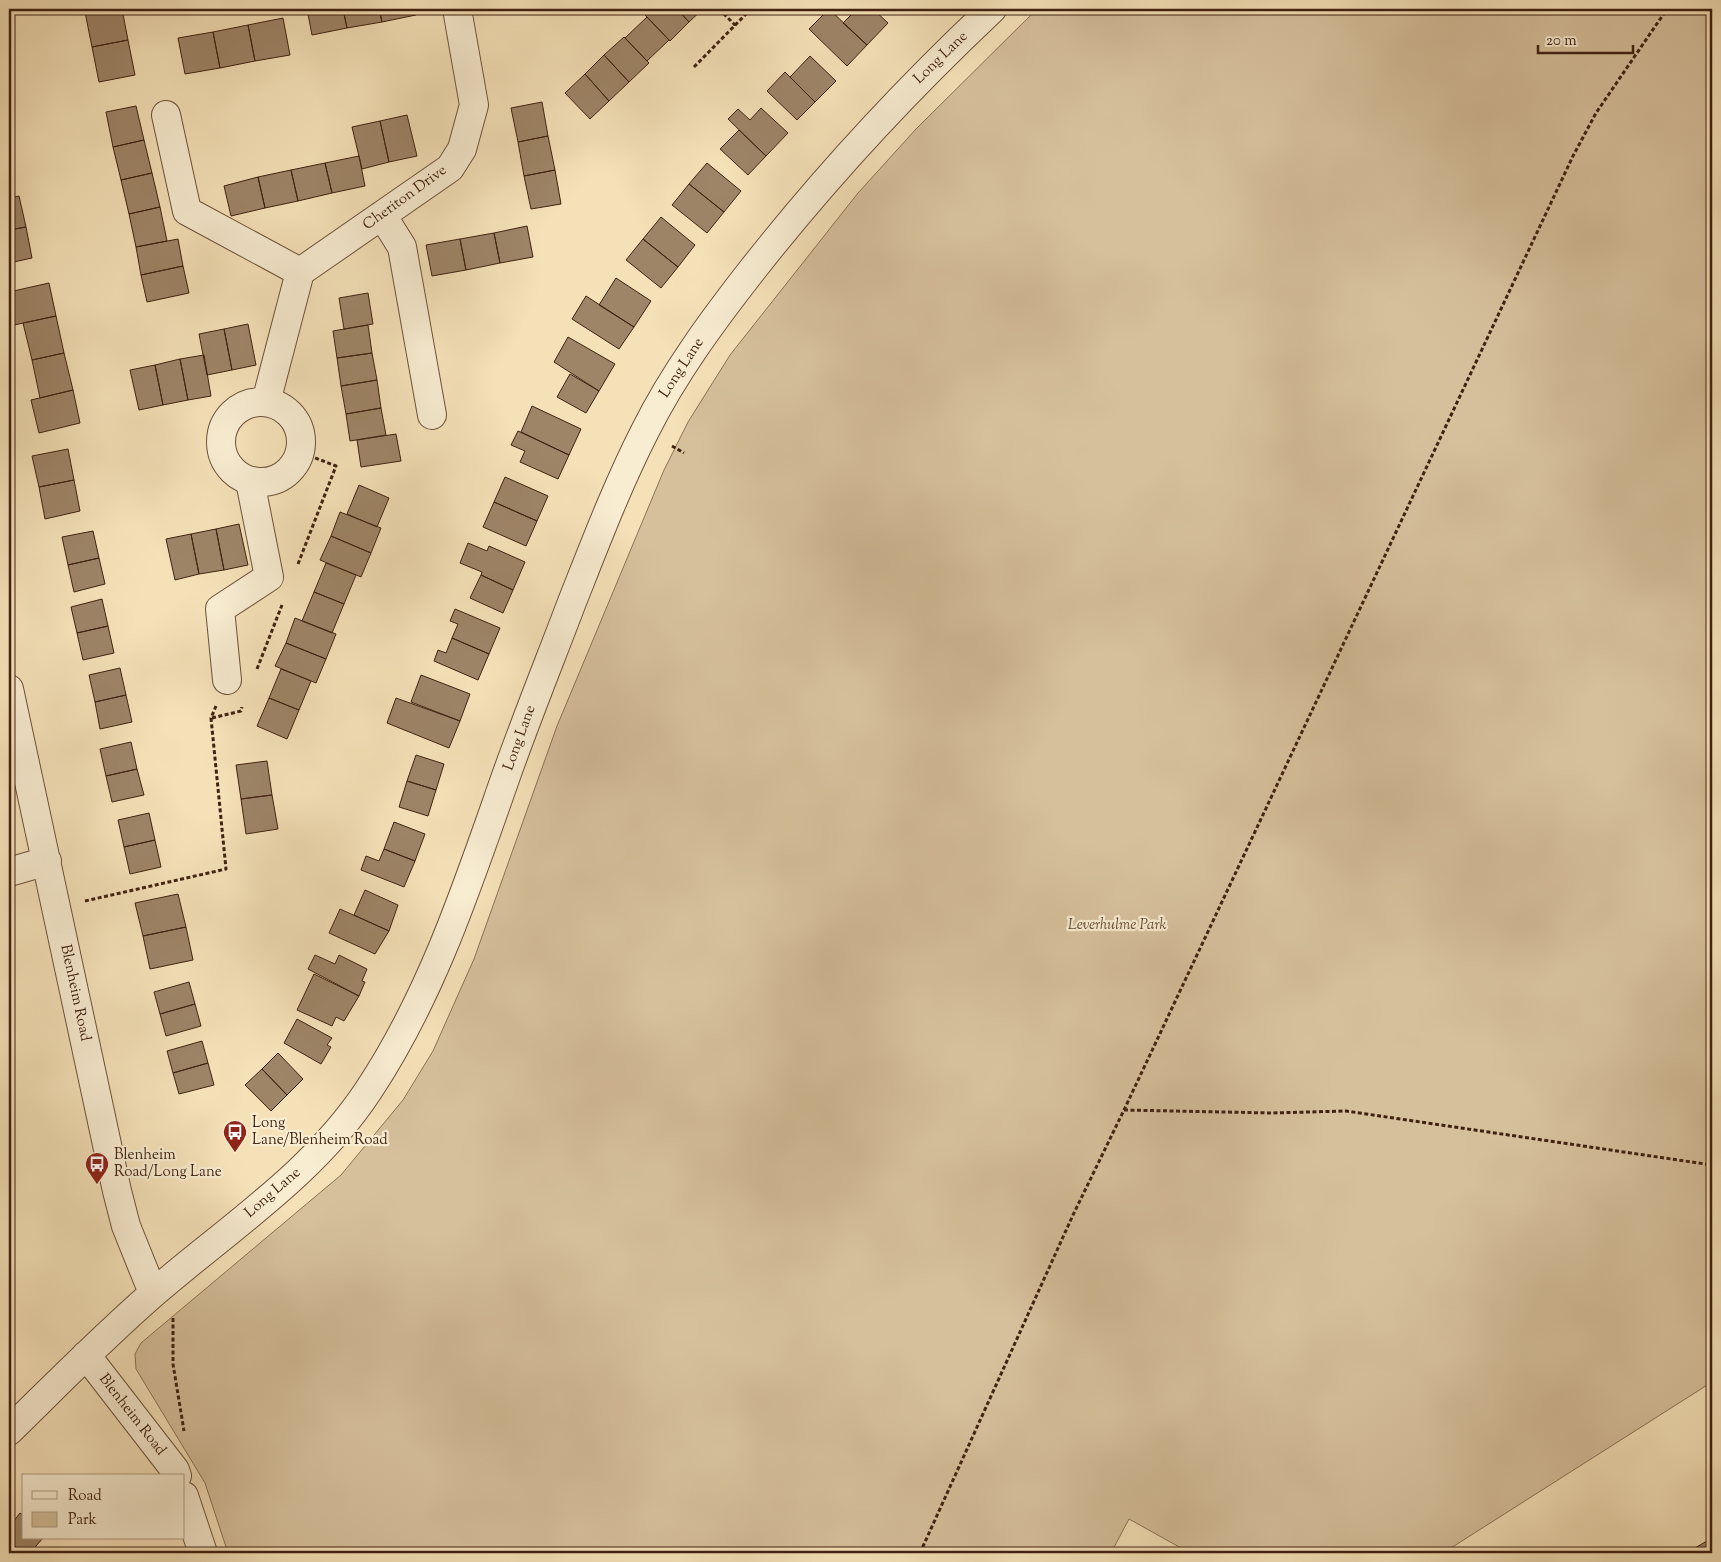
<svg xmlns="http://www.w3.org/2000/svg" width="1721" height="1562" viewBox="0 0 1721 1562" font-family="'Sorts Mill Goudy',serif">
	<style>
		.green { fill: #d6c09c; stroke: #8b7056 }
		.building { fill: #9e8568; stroke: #402111 }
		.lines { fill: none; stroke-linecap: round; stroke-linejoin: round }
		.minor-casing { stroke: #6d513b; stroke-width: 30 }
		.path { stroke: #402111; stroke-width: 3; stroke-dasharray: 4 2.5; stroke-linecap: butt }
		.minor { stroke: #f8ecd1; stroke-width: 28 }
		.labels { text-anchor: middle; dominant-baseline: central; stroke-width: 4.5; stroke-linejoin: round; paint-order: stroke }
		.street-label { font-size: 15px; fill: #402111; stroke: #f8ecd1 }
		.park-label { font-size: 15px; font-style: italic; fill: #664934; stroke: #f8ecd1 }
		.poi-label { font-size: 15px; fill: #402111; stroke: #f8ecd1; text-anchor: start }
	</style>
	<rect width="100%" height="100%" fill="#f5e1b8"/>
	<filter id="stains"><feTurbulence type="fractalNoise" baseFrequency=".004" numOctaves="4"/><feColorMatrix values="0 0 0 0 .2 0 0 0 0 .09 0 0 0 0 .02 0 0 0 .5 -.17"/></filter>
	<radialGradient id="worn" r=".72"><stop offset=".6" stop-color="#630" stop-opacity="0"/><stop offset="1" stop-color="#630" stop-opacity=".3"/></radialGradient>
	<!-- green -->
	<path class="green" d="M1037,9H1712V1382L1443,1553H1190L1129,1519L1111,1553H228L205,1483L136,1369L135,1354L141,1343L341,1175L403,1100L433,1051L474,959L557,726L664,470L688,422L730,355L858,193L916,129Z"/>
	<!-- building -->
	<path class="building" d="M102,9H122L128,40L92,47L85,12Z
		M307,9H343L347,28L312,35Z
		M343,9H379L382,22L347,28Z
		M379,9H415L416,15L382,22Z
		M651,9H677L689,22L670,41L645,15Z
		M677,9H703L689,22Z
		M829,9L867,45L847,66L809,29Z
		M857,9H873L888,23L867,45L843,23Z
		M647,17L669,40L647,61L625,38Z
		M283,18L290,55L255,61L248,25Z
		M248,25L255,61L220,68L213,32Z
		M213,32L220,68L185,74L178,38Z
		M624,37L649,63L629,82L604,55Z
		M128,40L135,75L99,82L92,47Z
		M604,55L629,82L609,101L585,74Z
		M810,56L836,81L815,102L790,77Z
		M785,72L815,102L797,120L767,91Z
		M585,74L609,101L590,119L565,93Z
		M542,102L548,136L518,142L511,108Z
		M136,106L144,140L113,147L106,112Z
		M761,108L788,133L766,156L728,119L738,109L750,120Z
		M407,115L417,156L389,162L380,121Z
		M380,121L389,162L362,169L352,127Z
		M739,130L766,156L748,175L720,149Z
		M548,136L555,170L524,176L518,142Z
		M144,140L152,173L121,180L113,147Z
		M359,156L365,186L332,193L325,163Z
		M9,157L13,177L9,178Z
		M325,163L332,193L298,201L291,170Z
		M707,163L741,191L724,212L689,184Z
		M291,170L298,201L265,208L258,177Z
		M555,170L561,204L531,209L524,176Z
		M152,173L160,207L129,214L121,180Z
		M258,177L265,208L231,216L224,186Z
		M689,184L724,212L707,233L672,205Z
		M19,196L26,227L9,230V198Z
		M160,207L167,241L136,247L129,214Z
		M661,217L695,245L678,267L643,239Z
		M527,226L533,257L500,263L494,233Z
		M26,227L32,258L9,263V230Z
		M494,233L500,263L466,270L460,239Z
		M178,239L183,266L141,275L136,247Z
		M460,239L466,270L432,276L426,245Z
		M643,239L678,267L661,288L626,260Z
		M183,266L189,293L147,302L141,275Z
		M616,278L651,301L634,327L599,305Z
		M49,283L56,316L14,325L9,292Z
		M368,293L373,324L344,329L339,298Z
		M586,296L634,327L619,349L572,319Z
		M56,316L64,353L32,360L23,323Z
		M248,324L256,365L232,370L224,329Z
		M368,325L372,353L337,358L333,331Z
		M224,329L232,370L207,375L199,334Z
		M568,337L615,364L599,391L554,362Z
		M64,353L73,390L40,398L32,360Z
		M372,353L377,380L341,386L337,358Z
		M204,355L211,396L188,400L180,359Z
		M180,359L188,400L163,405L155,365Z
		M155,365L163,405L139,410L130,370Z
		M570,374L599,391L586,413L557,397Z
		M377,380L381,408L346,414L341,386Z
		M73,390L80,423L39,433L31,400Z
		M532,406L581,429L569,455L521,432Z
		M381,408L386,435L350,441L346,414Z
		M518,431L569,455L558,479L520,462L525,451L511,445Z
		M396,434L401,461L361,467L357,440Z
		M68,449L74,480L39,487L32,456Z
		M505,477L548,496L537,521L494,502Z
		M74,480L80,511L45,519L39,487Z
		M359,485L389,498L377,527L347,514Z
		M494,502L537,521L526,546L483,527Z
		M340,512L381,528L371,553L331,536Z
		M239,524L248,565L224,570L216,529Z
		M216,529L224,570L199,574L191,534Z
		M93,531L99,558L68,565L62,537Z
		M191,534L199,574L175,580L166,539Z
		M331,536L371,553L361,577L320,560Z
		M468,543L487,551L489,546L525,562L513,590L481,575L482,572L460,563Z
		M99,558L105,584L74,592L68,565Z
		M326,563L356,575L344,604L314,592Z
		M481,575L513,590L503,613L470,598Z
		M314,592L344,604L332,633L302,621Z
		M102,599L108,626L77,633L71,607Z
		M455,609L500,628L489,654L452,638L458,624L450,621Z
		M295,618L336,634L326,659L286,643Z
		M108,626L114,653L83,660L77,633Z
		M452,638L489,654L478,680L434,661L438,650L446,653Z
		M286,643L326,659L316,683L275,666Z
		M120,668L126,695L95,702L89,675Z
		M281,669L311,681L299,710L269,698Z
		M421,675L470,694L460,721L411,702Z
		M126,695L132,722L100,729L95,702Z
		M269,698L299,710L287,739L257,726Z
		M396,698L460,721L449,748L387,723Z
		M131,742L137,769L106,776L100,749Z
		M416,755L444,764L436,790L407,781Z
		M267,761L272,795L241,799L236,765Z
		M137,769L144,795L112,802L106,776Z
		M407,781L436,790L428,816L399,807Z
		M272,795L278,829L246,834L241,799Z
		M149,813L155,840L124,847L118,820Z
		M394,822L425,834L415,861L384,849Z
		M155,840L161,867L130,874L124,847Z
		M384,849L415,861L404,887L361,870L366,856L379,861Z
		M365,890L398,905L389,931L354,915Z
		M178,894L186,927L143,936L135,903Z
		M340,909L389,931L375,954L329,933Z
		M186,927L193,960L150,969L143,936Z
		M315,955L335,964L339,955L367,969L362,981L365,982L359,996L308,969Z
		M314,974L359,996L344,1021L336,1017L332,1026L297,1010Z
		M189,982L195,1004L160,1014L154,992Z
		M195,1004L201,1026L166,1036L160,1014Z
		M297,1019L332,1038L327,1045L331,1047L321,1064L284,1043Z
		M202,1041L208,1063L173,1073L167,1051Z
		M278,1053L303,1079L287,1095L262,1069Z
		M208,1063L214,1085L179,1094L173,1073Z
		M262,1069L287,1095L271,1111L245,1085Z
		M20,1513L24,1516V1538H43L30,1553H23L9,1541V1527Z
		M1712,1538V1553H1698L1695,1548Z
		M9,1541L14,1546L23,1553H9Z"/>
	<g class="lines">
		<!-- minor casing -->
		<g class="minor-casing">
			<path id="minor" d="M166,115L187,211L300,272
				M382,215L402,247L432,415
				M221 442a40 40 0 1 1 80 0a40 40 0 1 1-80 0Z
				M266,402L300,272L450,168L462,149L474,105L457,9
				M227,680L220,609L269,577L250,481
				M9,689L117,1191L126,1226L153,1293
				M9,872L47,861
				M86,1355L175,1470L177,1476
				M9,1431C57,1384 105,1335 156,1291C229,1228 314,1173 368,1091C432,995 468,884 506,776C527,717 550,660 572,602C595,544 617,486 645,431C674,373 713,320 753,269C826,176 906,90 992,9
				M184,1496L203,1553"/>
		</g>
		<!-- path -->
		<path class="path" d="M719,9L735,25
			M694,67L751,9
			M672,446L684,453
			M298,564L336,466L300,452
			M257,669L282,605
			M212,718L241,711L242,707
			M85,901L226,869L211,718L216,706
			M1124,1110L1272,1113L1346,1111L1712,1165
			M173,1318V1364L184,1431
			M920,1553L1073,1215L1124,1110L1573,156L1596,113L1667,9"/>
		<!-- minor -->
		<use href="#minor" class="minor"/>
	</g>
	<!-- icons -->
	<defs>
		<g id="bus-pin" transform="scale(1.25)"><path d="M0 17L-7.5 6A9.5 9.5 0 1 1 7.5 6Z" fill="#8f2418" stroke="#f8ecd1"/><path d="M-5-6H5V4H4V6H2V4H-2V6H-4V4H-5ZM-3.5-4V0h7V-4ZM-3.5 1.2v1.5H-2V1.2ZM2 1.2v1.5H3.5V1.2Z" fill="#fff"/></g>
	</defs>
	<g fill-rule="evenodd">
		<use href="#bus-pin" x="235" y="1132"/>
		<use href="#bus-pin" x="97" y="1164"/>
	</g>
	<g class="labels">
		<!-- street labels -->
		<g class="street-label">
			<text transform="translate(941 58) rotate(-44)">Long Lane</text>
			<text transform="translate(405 198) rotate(-36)">Cheriton Drive</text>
			<text transform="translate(682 368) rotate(-57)">Long Lane</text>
			<text transform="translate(520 738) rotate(-70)">Long Lane</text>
			<text transform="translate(75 993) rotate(78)">Blenheim Road</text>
			<text transform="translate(273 1193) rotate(-41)">Long Lane</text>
			<text transform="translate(132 1415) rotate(52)">Blenheim Road</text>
		</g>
		<!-- park labels -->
		<g class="park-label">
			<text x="1117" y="925">Leverhulme Park</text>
		</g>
		<!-- poi labels -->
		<g class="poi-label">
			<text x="252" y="1123">Long<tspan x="252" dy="17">Lane/Blenheim Road</tspan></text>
			<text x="114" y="1155">Blenheim<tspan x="114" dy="17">Road/Long Lane</tspan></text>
		</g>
	</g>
	<!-- margin -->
	<rect width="1721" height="1562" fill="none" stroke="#f5e1b8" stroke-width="30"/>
	<rect x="10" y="10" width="1701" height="1542" fill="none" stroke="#402111" stroke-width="2.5"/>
	<rect x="15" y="15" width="1691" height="1532" fill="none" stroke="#402111"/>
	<!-- legend -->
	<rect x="22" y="1474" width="162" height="65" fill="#f8ecd1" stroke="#ae9b84"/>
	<rect x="32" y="1491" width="25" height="8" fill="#f8ecd1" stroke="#ae9b84"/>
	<text x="68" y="1500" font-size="15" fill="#402111">Road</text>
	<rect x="32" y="1512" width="25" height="15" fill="#d6c09c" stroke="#ae9b84"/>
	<text x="68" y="1524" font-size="15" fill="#402111">Park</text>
	<!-- scale -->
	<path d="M1538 45v8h95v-8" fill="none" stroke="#402111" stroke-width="2.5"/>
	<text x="1546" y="45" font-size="15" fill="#402111" stroke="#f8ecd1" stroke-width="4" paint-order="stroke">20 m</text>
	<rect width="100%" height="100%" filter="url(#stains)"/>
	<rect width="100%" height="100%" fill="url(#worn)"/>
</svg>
